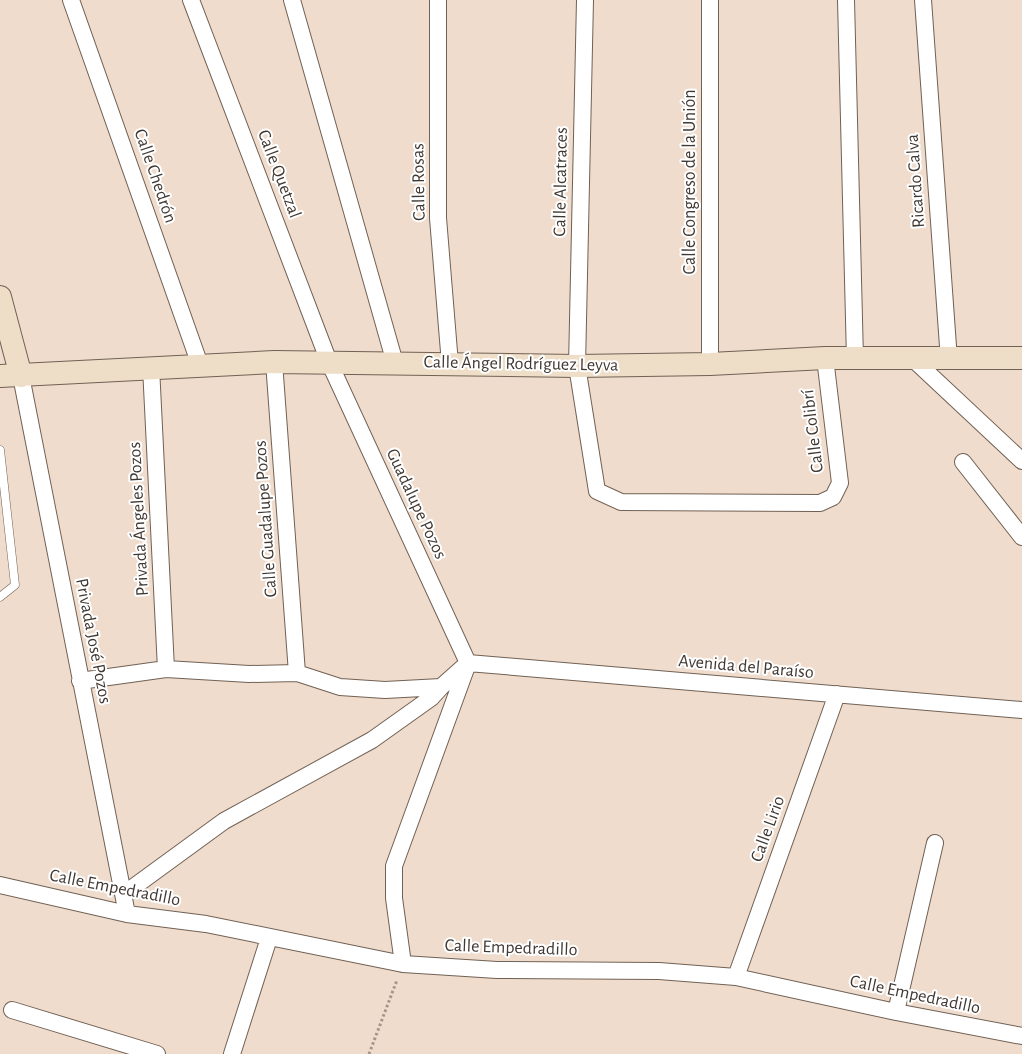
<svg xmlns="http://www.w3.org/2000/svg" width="1022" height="1054" viewBox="0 0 1022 1054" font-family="'Alegreya Sans',sans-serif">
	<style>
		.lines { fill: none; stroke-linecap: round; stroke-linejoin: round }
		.lane-casing { stroke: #716154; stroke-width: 9 }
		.street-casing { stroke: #716154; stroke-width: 18 }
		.secondary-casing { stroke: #716154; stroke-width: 24 }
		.path { stroke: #a39589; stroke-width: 3; stroke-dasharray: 2.5 2.5; stroke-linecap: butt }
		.lane { stroke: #fff; stroke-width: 8 }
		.street { stroke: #fff; stroke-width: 16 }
		.secondary { stroke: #eedec7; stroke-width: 22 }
		.labels { text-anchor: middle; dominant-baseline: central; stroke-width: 4; stroke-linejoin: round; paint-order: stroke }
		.street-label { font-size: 18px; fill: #403832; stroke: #fff }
	</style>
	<rect width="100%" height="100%" fill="#efdccd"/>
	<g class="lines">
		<!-- lane casing -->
		<g class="lane-casing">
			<path id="lane" d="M0,450L15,585L0,597"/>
		</g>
		<!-- street casing -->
		<g class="street-casing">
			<path id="street" d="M71,0L200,365
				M191,0L329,362L468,663
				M292,0L395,363
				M438,0V218L450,364
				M585,0L577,366L597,491L621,502L820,503L833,497L840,483L825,358
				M846,0L855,359
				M923,0L949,360
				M913,359L1022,461
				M274,362L297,673
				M710,364V0
				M151,367L166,669
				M21,376L127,914
				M963,462L1022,537
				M468,663L1022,710
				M80,681L166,669L249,674L297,673L340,687L385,690L441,687L468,663
				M0,885L127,914L206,924L403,964L497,970L659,971L736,977L896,1012L1022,1036
				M124,894L224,821L372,740L431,698L441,687
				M403,964L394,898V866L467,666
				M736,977L837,694
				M12,1010L157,1054
				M896,1012L935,843
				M232,1054L269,938"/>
		</g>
		<!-- secondary casing -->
		<g class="secondary-casing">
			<path id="secondary" d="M0,297L21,376
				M0,376L274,362L577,366L710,364L825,358H1022"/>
		</g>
		<!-- path -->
		<path class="path" d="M369,1054L397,980"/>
		<!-- lane -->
		<use href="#lane" class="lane"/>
		<!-- street -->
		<use href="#street" class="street"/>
		<!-- secondary -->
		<use href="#secondary" class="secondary"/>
	</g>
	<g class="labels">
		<!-- street labels -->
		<g class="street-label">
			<text transform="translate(279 174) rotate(69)">Calle Quetzal</text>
			<text transform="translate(155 176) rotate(71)">Calle Chedrón</text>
			<text transform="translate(916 181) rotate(-94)">Ricardo Calva</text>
			<text transform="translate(419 182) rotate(-91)">Calle Rosas</text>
			<text transform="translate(561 182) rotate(-89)">Calle Alcatraces</text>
			<text transform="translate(690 182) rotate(-90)">Calle Congreso de la Unión</text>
			<text transform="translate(521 364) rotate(1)">Calle Ángel Rodríguez Leyva</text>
			<text transform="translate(813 431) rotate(-97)">Calle Colibrí</text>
			<text transform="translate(416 504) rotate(65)">Guadalupe Pozos</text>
			<text transform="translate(139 519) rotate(-93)">Privada Ángeles Pozos</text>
			<text transform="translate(266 519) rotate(-94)">Calle Guadalupe Pozos</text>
			<text transform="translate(93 641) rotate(79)">Privada José Pozos</text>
			<text transform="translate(746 667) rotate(5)">Avenida del Paraíso</text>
			<text transform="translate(768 829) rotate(-70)">Calle Lirio</text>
			<text transform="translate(115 888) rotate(11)">Calle Empedradillo</text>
			<text transform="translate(511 948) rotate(2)">Calle Empedradillo</text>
			<text transform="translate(915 995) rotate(12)">Calle Empedradillo</text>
		</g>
	</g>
</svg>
